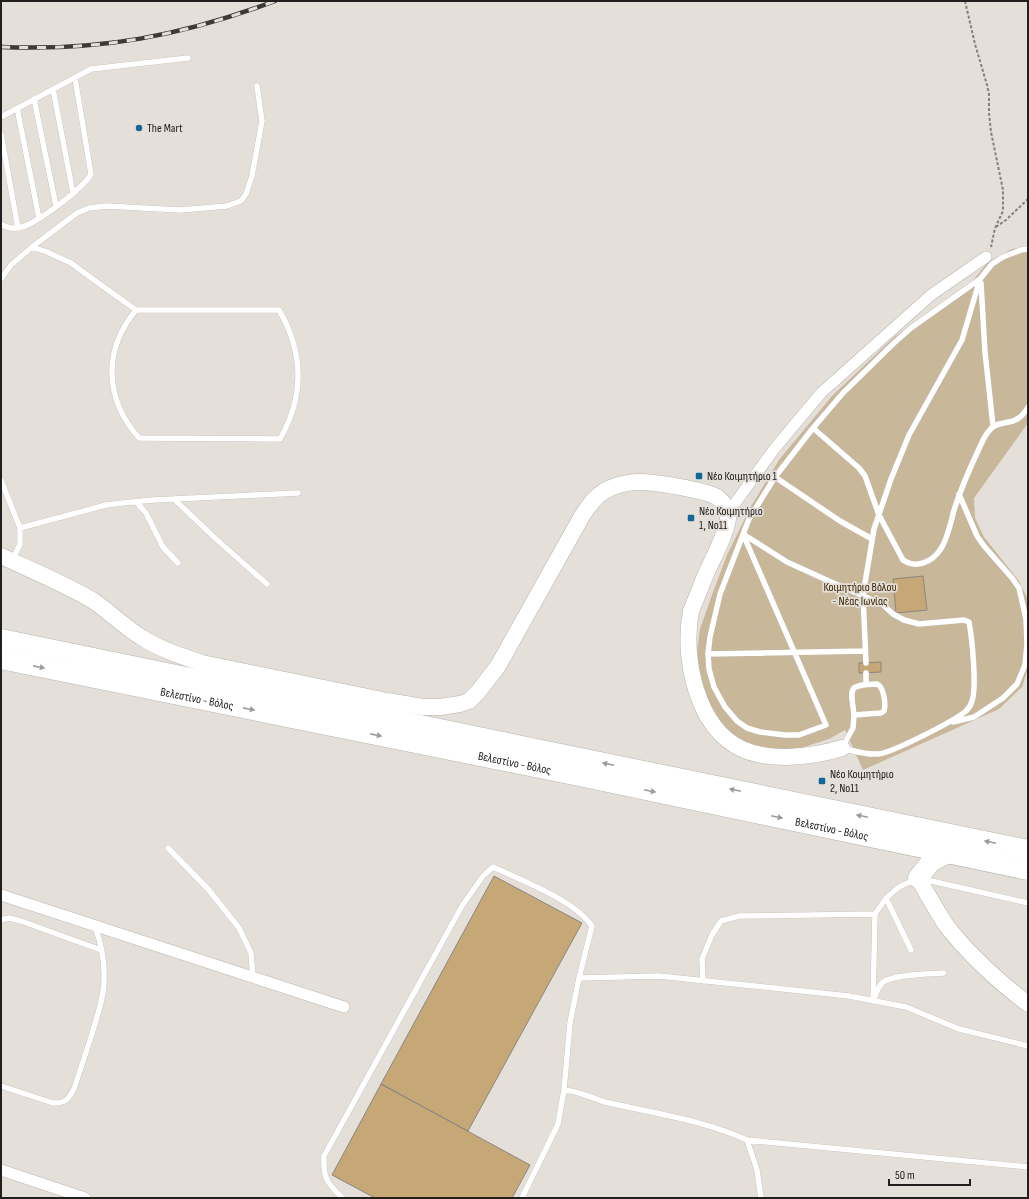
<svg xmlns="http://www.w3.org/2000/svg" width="1029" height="1199" viewBox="0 0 1029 1199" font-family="'Sofia Sans Condensed',sans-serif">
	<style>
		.green { fill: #c9b79a }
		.building { fill: #c6a877; stroke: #8a8680 }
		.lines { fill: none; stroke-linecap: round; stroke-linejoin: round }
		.lane-casing { stroke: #b8b4ae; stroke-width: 6 }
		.street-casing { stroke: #b8b4ae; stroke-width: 12 }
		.secondary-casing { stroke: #b8b4ae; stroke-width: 17 }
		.highway-casing { stroke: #b8b4ae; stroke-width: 21 }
		.path { stroke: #84807c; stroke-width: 2; stroke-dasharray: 3 2; stroke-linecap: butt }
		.lane { stroke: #fff; stroke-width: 5.5 }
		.street { stroke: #fff; stroke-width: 11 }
		.secondary { stroke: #fff; stroke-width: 16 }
		.highway { stroke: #fff; stroke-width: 20 }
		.rail-casing { stroke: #3d3a38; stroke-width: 4.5 }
		.rail { stroke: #e4dfd9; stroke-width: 3; stroke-dasharray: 9; stroke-linecap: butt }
		.oneway { fill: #9c9b9a }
		.poi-dot { fill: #116798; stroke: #e4dfd9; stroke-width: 1.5 }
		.labels { text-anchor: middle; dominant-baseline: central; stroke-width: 3.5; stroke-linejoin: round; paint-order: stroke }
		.poi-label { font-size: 12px; fill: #22201e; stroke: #e4dfd9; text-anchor: start }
		.park-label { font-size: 12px; fill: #392500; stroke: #e4dfd9 }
		.street-label { font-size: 12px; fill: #22201e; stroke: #e4dfd9 }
	</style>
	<rect width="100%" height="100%" fill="#e4dfd9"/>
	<!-- green -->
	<path class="green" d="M1028,247V423L974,498L975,518L984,537L1019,581L1028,600V668L1022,687L999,709L863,770L845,730L829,739L798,749L780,751L739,742L720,723L707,701L696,658L700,629L712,595L727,555L750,508L779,460L832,396L893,338L971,283L988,262L1012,249Z"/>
	<!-- building -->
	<path class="building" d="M923,576L927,610L896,613L893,579Z
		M881,662V672L859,673V663Z
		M494,876L582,923L468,1131L381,1084Z
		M381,1084L530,1165L512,1198H375L332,1175Z"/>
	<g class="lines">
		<!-- lane casing -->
		<g class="lane-casing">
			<path id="lane" d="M53,89L73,193
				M34,99L56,206
				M17,108L39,218
				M1,117L91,69L188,58
				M1,134L18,228
				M1,224C7,228 15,229 22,227C37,223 84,188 91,174L75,78
				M32,247L47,252L71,263L90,277L136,310H279C304,353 305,395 280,439L139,438C104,398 103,350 136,310
				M1,279L11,265L32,247L77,213L89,208L106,206L180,210L227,206L241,201L246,194L252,176L262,121L257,86
				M981,283L985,352L993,426
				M813,428L859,468L865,476L879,515L903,560C916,569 932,562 940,550C947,541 951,522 954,510C961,489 969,470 978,451C981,444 984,437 988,432C994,424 1000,424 1009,422C1017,421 1024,414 1028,407
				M775,477L840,521L872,539
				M1,480L20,528V544L13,559
				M175,500L216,539L267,584
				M137,503L146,513L163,547L178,563
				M20,528L106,505L122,503L153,500L298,493
				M743,534L826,725L799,735H785L760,732L747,728L737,721L725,707L714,687L709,669L708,654L710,637L720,594L749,519L775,477L813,428L843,393L894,343L911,328L980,279L992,264L1003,257L1021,250L1028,249
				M743,534L787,562L831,582L882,604L893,614L904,620L919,624L964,620L969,622C972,638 977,687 972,701C971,705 968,709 966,711C954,721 892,753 878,754C865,755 854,751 842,748L853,728L854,715
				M708,654L865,651
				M866,663L863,595L874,529L891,479L909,435L962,340L980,279
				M866,684V673
				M877,684C884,687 886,704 884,711L881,713L854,715C851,688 846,685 877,684Z
				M953,722L974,717L1003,698L1017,684L1025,665L1027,644L1026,619L1019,588L1012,578L984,546L977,536L959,494
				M168,848L208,889L239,928L251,953L253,978
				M886,898L911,950
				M1,920L9,918L21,921L101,950
				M579,978L659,976L849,996L906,1007L959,1029L1028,1046
				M703,981L702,959L712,935L721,921L739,916L875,914
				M874,999C876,994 878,988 881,984C889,974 931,974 944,973
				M873,1001L875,914L886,898L899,887L918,878L1028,903
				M1,1086L53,1103C66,1103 68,1100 74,1089C80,1071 86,1052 92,1034C97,1016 104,998 104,980C105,962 101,943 95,926
				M564,1090C579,1091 591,1098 605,1102C652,1113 703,1120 747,1140L757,1170L761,1198
				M747,1140L1028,1167
				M342,1198C327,1182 323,1179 324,1156L462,906L483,876L493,867C521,880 574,900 592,926L579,978L570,1023L564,1090L558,1124L522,1198"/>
		</g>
		<!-- street casing -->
		<g class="street-casing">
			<path id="street" d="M728,513L775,448L821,393L931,295L986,257
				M1,895L344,1007
				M1,1170L85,1198"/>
		</g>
		<!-- secondary casing -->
		<g class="secondary-casing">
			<path id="secondary" d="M1,556C31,570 63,583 92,600C109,611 123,626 141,637C159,649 181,656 202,663L387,701L423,707H440L460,704L469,701L478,692L498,666L582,516C590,504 598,492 613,487C621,484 631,482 640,482C655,482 704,490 717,497C722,501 726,505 728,512C731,525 712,560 706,574C701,586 696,599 691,611C682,656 696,728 742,749C771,762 812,757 842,748
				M918,878C927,893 936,910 946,925C969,955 998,981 1028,1004"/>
		</g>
		<!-- highway casing -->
		<g class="highway-casing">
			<g id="highway">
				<path d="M1,639L1028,850"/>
				<path id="s1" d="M1,659L584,777L1028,870"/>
				<path d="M918,878L931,862L948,853"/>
			</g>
		</g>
		<!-- path -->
		<path class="path" d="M965,1L975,44L987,85L989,94V113L991,132L1003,190V211L995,228L991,247
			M996,227L1006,220L1028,199"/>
		<!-- lane -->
		<use href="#lane" class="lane"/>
		<!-- street -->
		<use href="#street" class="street"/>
		<!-- secondary -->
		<use href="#secondary" class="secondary"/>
		<!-- highway -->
		<use href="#highway" class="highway"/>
		<!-- rail casing -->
		<g class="rail-casing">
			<path id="rail" d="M1,47C100,51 182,36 275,1"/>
		</g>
		<!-- rail -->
		<use href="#rail" class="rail"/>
	</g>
	<!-- one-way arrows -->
	<defs><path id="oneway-solid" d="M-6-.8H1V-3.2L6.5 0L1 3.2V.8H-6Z"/></defs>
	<g class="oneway">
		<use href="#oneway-solid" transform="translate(39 667) rotate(11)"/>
		<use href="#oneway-solid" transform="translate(249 709) rotate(11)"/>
		<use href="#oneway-solid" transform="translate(376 735) rotate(11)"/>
		<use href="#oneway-solid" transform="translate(608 764) rotate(-168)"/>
		<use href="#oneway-solid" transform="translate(735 790) rotate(-168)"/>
		<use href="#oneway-solid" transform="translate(650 791) rotate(12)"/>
		<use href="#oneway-solid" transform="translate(862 816) rotate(-168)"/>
		<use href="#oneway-solid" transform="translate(777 817) rotate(12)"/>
		<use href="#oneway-solid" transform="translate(990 842) rotate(-168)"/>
	</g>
	<!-- markers -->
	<g class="poi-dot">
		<circle cx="139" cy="128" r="4"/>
		<rect x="695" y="472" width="8" height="8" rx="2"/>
		<rect x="687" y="514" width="8" height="8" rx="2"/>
		<rect x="818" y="777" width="8" height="8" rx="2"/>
	</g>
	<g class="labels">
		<!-- poi labels -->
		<g class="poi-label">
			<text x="147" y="128">The Mart</text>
			<text x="707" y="476">Νέο Κοιμητήριο 1</text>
			<text x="699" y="511">Νέο Κοιμητήριο<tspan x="699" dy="14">1, Νο11</tspan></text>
			<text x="830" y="774">Νέο Κοιμητήριο<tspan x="830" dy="14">2, Νο11</tspan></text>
		</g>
		<!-- park labels -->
		<g class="park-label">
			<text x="860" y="587">Κοιμητήριο Βόλου<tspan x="860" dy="14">- Νέας Ιωνίας</tspan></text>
		</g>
		<!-- street labels -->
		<g class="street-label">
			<text stroke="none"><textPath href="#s1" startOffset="200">Βελεστίνο - Βόλος</textPath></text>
			<text stroke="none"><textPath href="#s1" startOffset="524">Βελεστίνο - Βόλος</textPath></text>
			<text stroke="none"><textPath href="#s1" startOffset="848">Βελεστίνο - Βόλος</textPath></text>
		</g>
	</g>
	<!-- border -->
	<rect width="1029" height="1199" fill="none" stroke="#22201e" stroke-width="4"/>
	<!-- scale -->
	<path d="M889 1179v6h81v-6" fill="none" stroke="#22201e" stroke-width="2"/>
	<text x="895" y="1179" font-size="12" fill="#22201e" stroke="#e4dfd9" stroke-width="3" paint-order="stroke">50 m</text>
</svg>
